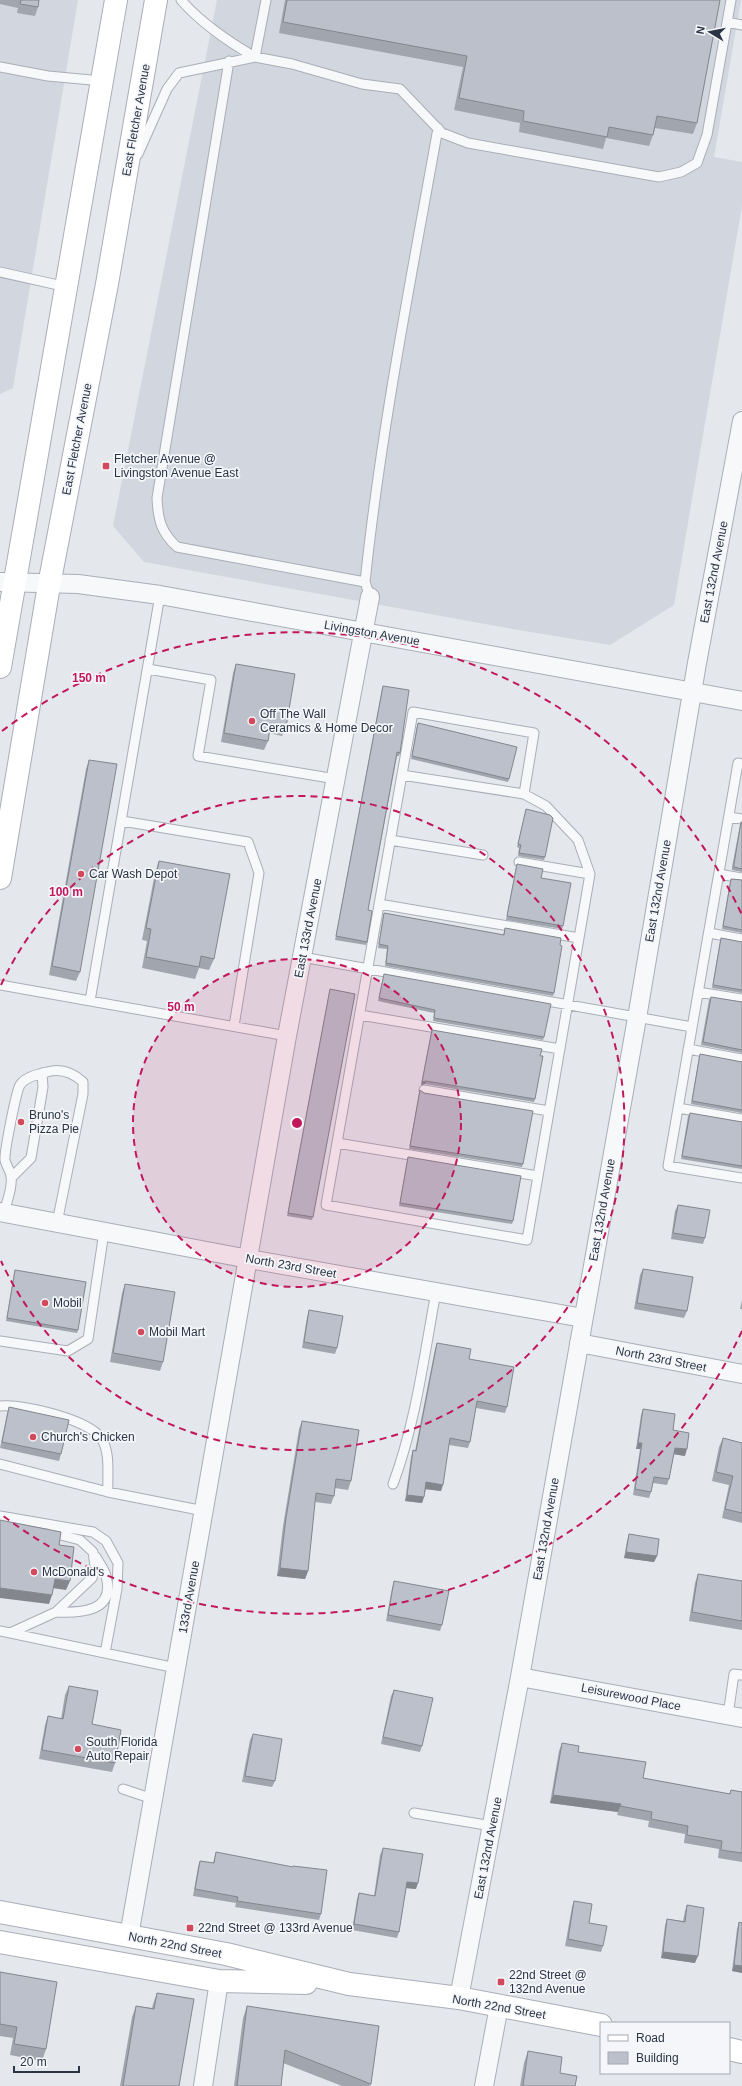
<svg xmlns="http://www.w3.org/2000/svg" width="742" height="2086" viewBox="0 0 742 2086" font-family="Helvetica,sans-serif">
	<style>
		.built { fill: #d2d6de }
		.lines { fill: none; stroke-linecap: round; stroke-linejoin: round }
		.lane-casing { stroke: #a9aeb7; stroke-width: 11 }
		.street-casing { stroke: #a9aeb7; stroke-width: 20 }
		.secondary-casing { stroke: #a9aeb7; stroke-width: 24 }
		.lane { stroke: #f7f8fa; stroke-width: 9 }
		.street { stroke: #f7f8fa; stroke-width: 18 }
		.secondary { stroke: #fff; stroke-width: 22 }
		.wall { fill: #a1a5ae }
		.shaded-wall { fill: #83868d }
		.building { fill: #bbc0ca; stroke: #83868d }
		.ring { fill: none; stroke: #c2185b; stroke-width: 2; stroke-dasharray: 7 5 }
		.poi-dot { fill: #d1495b; stroke: #f4f6f9; stroke-width: 1.5 }
		.labels { text-anchor: middle; dominant-baseline: central; stroke-width: 3.5; stroke-linejoin: round; paint-order: stroke }
		.street-label { font-size: 12px; fill: #2b3445; stroke: #f4f6f9 }
		.poi-label { font-size: 12px; fill: #2b3445; stroke: #f4f6f9; text-anchor: start }
		.centre { fill: #c2185b; stroke: #f4f6f9; stroke-width: 2 }
		.ring-label { font-size: 12px; text-anchor: middle; font-weight: bold; fill: #c2185b; stroke: #f4f6f9; stroke-width: 3.5; stroke-linejoin: round; paint-order: stroke }
	</style>
	<rect width="100%" height="100%" fill="#e4e7ec"/>
	<!-- built -->
	<path class="built" d="M0,0H78L13,388L0,394Z
		M217,0H741L714,157L742,162V206L674,605L610,645L518,630L144,562L113,526Z"/>
	<g class="lines">
		<!-- lane casing -->
		<g class="lane-casing">
			<path id="lane" d="M181,0C202,24 227,41 255,57
				M727,22L742,25
				M255,57L266,0
				M229,61L157,498C158,520 161,532 177,547L365,582L370,597
				M0,67L48,76L102,81
				M138,154L167,89L179,73L255,57L292,64L362,84L400,89L442,133L468,143L659,177L681,172L697,163L707,135L731,0
				M0,272L67,287
				M365,582C381,430 411,279 438,128
				M148,669L211,680L198,756L336,779
				M742,764L738,763L668,1166L742,1178
				M402,775L524,794L546,806L578,840L590,874L527,1240L326,1205C355,1041 384,877 413,712L534,733L524,794
				M729,817L742,819
				M122,821L248,842L259,873L234,1026
				M390,840L483,855
				M519,862L590,874
				M719,874L742,878
				M379,904L579,938
				M709,933L742,939
				M302,957L692,1027
				M0,985L287,1036
				M698,992L742,999
				M90,1001L160,595
				M360,1015L560,1049
				M688,1049L742,1059
				M424,1090L549,1111
				M678,1108L742,1119
				M337,1143L538,1176
				M12,1177L31,1158L43,1087L42,1073
				M4,1213C6,1203 13,1188 11,1177C11,1171 6,1166 5,1160C4,1153 16,1092 20,1085C25,1077 38,1074 47,1072C61,1068 72,1072 83,1082V1094L57,1223
				M0,1341L68,1351L88,1339L104,1232
				M0,1406C23,1404 87,1419 101,1438C111,1452 107,1476 108,1492
				M0,1464L108,1492L204,1511
				M393,1484C416,1422 424,1356 436,1292
				M0,1516L93,1532L106,1541L118,1563L117,1589L105,1653
				M56,1612C81,1613 116,1612 106,1576C105,1570 99,1563 96,1557
				M0,1631L176,1668
				M10,1633L56,1612L92,1578L95,1566L93,1552L80,1540L49,1532
				M728,1715L734,1674L742,1675
				M123,1789L153,1799
				M414,1813L492,1826"/>
		</g>
		<!-- street casing -->
		<g class="street-casing">
			<path id="street" d="M0,582L78,584L160,595L742,701
				M0,1212L249,1259L583,1318
				M579,1343L742,1374
				M520,1677L742,1718
				M129,1936L287,1036L370,597
				M459,1998L520,1677L637,1018L697,663L742,421
				M203,2086L219,1981
				M484,2086L499,2006"/>
		</g>
		<!-- secondary casing -->
		<g class="secondary-casing">
			<path id="secondary" d="M0,667L116,0
				M0,878L49,585L107,284L156,0
				M0,1912L226,1954L349,1984L459,1998L601,2025
				M0,1942L219,1981L306,1983
				M729,2049L742,2052"/>
		</g>
		<!-- lane -->
		<use href="#lane" class="lane"/>
		<!-- street -->
		<use href="#street" class="street"/>
		<!-- secondary -->
		<use href="#secondary" class="secondary"/>
	</g>
	<!-- wall -->
	<path class="wall" d="M0,0H39L38,7L35,16L17,13L18,8L0,4Z
		M285,0H720L697,123L693,134L655,128L653,135L649,146L606,138L603,149L519,132L520,123L454,110L463,67L279,33Z
		M236,664L286,727L282,736L269,733L268,741L264,750L221,742L233,673Z
		M383,686L400,753L399,756H397L368,910L367,942L366,945L335,940L382,689Z
		M418,723L509,779L508,782L411,759L417,726Z
		M89,760L80,972L76,981L49,975L86,769Z
		M526,809L545,857L544,860L518,856L519,848L517,847Z
		M741,822H742V872L732,870V867L740,825Z
		M159,861L214,959L209,970L199,968L195,979L142,968L147,941L142,940L155,873Z
		M517,864L541,878L563,926L562,929L506,920L516,867Z
		M731,879L742,880V933L722,929L730,882Z
		M384,913L503,935L505,928L560,945L554,993L553,996L385,966L387,949L378,948L383,917Z
		M721,938L742,942V993L712,988L720,941Z
		M384,974L544,1037L543,1040L433,1021L434,1013L378,1001Z
		M330,989L313,1217L312,1220L287,1216L329,993Z
		M711,997L742,1002V1053L701,1045L709,1000Z
		M432,1030L540,1056L535,1099L534,1102L425,1084L421,1085L431,1033Z
		M700,1054L742,1062V1113L691,1104L699,1057Z
		M420,1090L523,1164L522,1167L409,1149L419,1093Z
		M690,1113L742,1122V1169L681,1159L688,1116Z
		M408,1157L513,1221L512,1224L399,1206L407,1161Z
		M678,1205L705,1238L703,1244L671,1239L675,1211Z
		M643,1269L687,1311L684,1318L634,1309L640,1275Z
		M15,1270L78,1330L77,1333L6,1321L14,1274Z
		M125,1284L163,1362L160,1371L110,1362L122,1293Z
		M742,1300V1309H740Z
		M309,1310L337,1348L335,1354L302,1348L307,1317Z
		M437,1343L469,1359L507,1407L505,1413L476,1408L470,1442L468,1448L449,1445L441,1491L426,1489L422,1503L405,1501L411,1457L413,1450L415,1451L435,1349Z
		M9,1407L61,1454L59,1461L0,1448L7,1414Z
		M643,1409L673,1430L685,1456L674,1454L669,1479L667,1485L653,1483L651,1492L649,1498L633,1495L640,1449H636L641,1415Z
		M302,1421L351,1481L348,1490L335,1488L334,1496L331,1504L315,1502L308,1571L305,1579L277,1576L283,1526L299,1429Z
		M723,1438L742,1443V1523L722,1518L729,1485L712,1481L719,1447Z
		M629,1534L657,1556L654,1562L624,1558L627,1541Z
		M698,1574L742,1581V1630L689,1621L695,1583Z
		M394,1581L442,1625L440,1631L386,1621L392,1588Z
		M69,1686L115,1763L112,1772L39,1759L45,1725L48,1716L61,1719L65,1695Z
		M394,1690L422,1746L420,1752L381,1744L391,1696Z
		M253,1734L275,1781L272,1787L242,1782L250,1740Z
		M562,1743L578,1752L643,1778L729,1794L731,1790L742,1792V1862L718,1858L719,1849L684,1843L685,1834L648,1827L649,1821L617,1815L618,1812L550,1803L559,1751Z
		M383,1848L416,1889L406,1888L399,1932L397,1938L352,1930L357,1899L359,1893L374,1896L380,1855Z
		M216,1852L321,1914L319,1920L235,1907L236,1903L193,1896L198,1867L200,1861L213,1863Z
		M574,1901L603,1946L601,1952L565,1946L572,1907Z
		M687,1905L695,1963L661,1958L665,1925L667,1919L683,1921L685,1911Z
		M739,1922L742,1973L732,1971L737,1929Z
		M0,1972L46,2049L42,2061L10,2055L13,2038L0,2036Z
		M157,1993L179,2086H120L132,2017L136,2006L152,2008L153,2004Z
		M247,2006L371,2084L370,2086H342L283,2063L281,2086H234L243,2018Z
		M528,2051L560,2073L575,2086H520L524,2063Z"/>
	<!-- shaded-wall -->
	<path class="shaded-wall" d="M426,1081L425,1084L421,1085L422,1082Z
		M638,1443H642L640,1449H636Z
		M675,1448L687,1449L685,1456L673,1454Z
		M426,1482L443,1485L441,1491L424,1489Z
		M407,1495L424,1497L422,1503L405,1501Z
		M626,1552L657,1556L654,1562L624,1558Z
		M280,1568L308,1571L305,1579L277,1576Z
		M55,1579L70,1581L66,1590L52,1588Z
		M0,1588L52,1595L49,1604L0,1598Z
		M553,1795L621,1804L618,1812L550,1803Z
		M407,1882L418,1883L416,1889L405,1888Z
		M663,1952L698,1956L695,1963L661,1958Z
		M734,1965L742,1966V1973L732,1971Z"/>
	<!-- building -->
	<path class="building" d="M21,0H39L38,7L20,4Z
		M287,0H720L697,123L657,116L653,135L609,127L607,137L523,121L524,111L459,98L467,56L283,22Z
		M236,664L295,674L286,727L271,724L268,741L224,733Z
		M383,686L409,690L400,753L397,752L368,910L372,911L367,942L336,936Z
		M418,723L517,747L509,779L412,756Z
		M89,760L117,764L80,972L52,966Z
		M526,809L550,815L553,818L545,857L519,853L521,845L518,844Z
		M741,822H742V869L734,867V864Z
		M159,861L230,874L214,959L201,956L199,967L146,957L151,929L146,928Z
		M517,864L543,869L541,878L571,883L563,926L507,916Z
		M731,879L742,880V930L723,926Z
		M384,913L504,935L505,928L561,938L560,945L562,946L554,993L386,963L388,946L379,944Z
		M721,938L742,942V990L713,985Z
		M384,974L551,1004L544,1037L434,1018L435,1010L379,998Z
		M330,989L355,994L313,1217L288,1213Z
		M711,997L742,1002V1050L703,1042Z
		M432,1030L542,1049L540,1056H543L535,1099L426,1081L422,1082Z
		M700,1054L742,1062V1110L692,1101Z
		M420,1090L424,1093L533,1111L523,1164L410,1146Z
		M690,1113L742,1122V1166L682,1156Z
		M408,1157L521,1176L513,1221L400,1203Z
		M678,1205L710,1210L705,1238L673,1233Z
		M643,1269L693,1277L687,1311L637,1303Z
		M15,1270L86,1282L78,1330L7,1318Z
		M125,1284L175,1292L163,1362L113,1353Z
		M309,1310L343,1316L337,1348L304,1342Z
		M437,1343L471,1349L469,1359L514,1367L507,1407L477,1401L470,1442L450,1438L443,1485L426,1482L424,1497L407,1495L413,1450L416,1451Z
		M9,1407L69,1420L61,1454L2,1442Z
		M643,1409L675,1414L673,1430L689,1433L687,1449L675,1448L669,1479L654,1477L651,1492L635,1489L642,1443H638Z
		M302,1421L359,1430L351,1481L336,1479L334,1496L316,1493L308,1571L280,1568L286,1518Z
		M723,1438L742,1443V1513L725,1509L733,1476L716,1472Z
		M0,1520L61,1532L59,1545L74,1547L70,1581L55,1579L52,1595L0,1588Z
		M629,1534L659,1539L657,1556L626,1552Z
		M698,1574L742,1581V1621L692,1612Z
		M394,1581L449,1591L442,1625L388,1615Z
		M69,1686L98,1691L92,1724L121,1730L115,1763L42,1750L48,1716L63,1719Z
		M394,1690L433,1698L422,1746L383,1737Z
		M253,1734L282,1739L275,1781L245,1776Z
		M562,1743L579,1746L578,1752L646,1762L643,1778L730,1794L731,1790L742,1792V1853L721,1850L722,1841L687,1835L688,1826L651,1819L652,1812L620,1806L621,1804L553,1795Z
		M383,1848L423,1854L418,1883L407,1882L399,1932L354,1924L359,1893L375,1896Z
		M216,1852L293,1867V1866L327,1870L321,1914L237,1901L238,1897L195,1889L200,1861L214,1863Z
		M574,1901L592,1904L589,1923L607,1926L603,1946L568,1939Z
		M687,1905L704,1908L698,1956L663,1952L667,1919L685,1922Z
		M739,1922L742,1923V1966L734,1965Z
		M0,1972L57,1982L46,2049L14,2044L17,2027L0,2024Z
		M157,1993L194,1999L179,2086H123L136,2006L154,2009Z
		M247,2006L379,2026L371,2084L285,2050L281,2086H237Z
		M528,2051L562,2057L560,2073L577,2076L575,2086H523Z"/>
	<!-- distance rings -->
	<circle cx="297" cy="1123" r="164" fill="#c2185b" fill-opacity=".12"/>
	<g class="ring">
		<circle cx="297" cy="1123" r="164"/>
		<path d="M1 985A327 327 0 1 1 1 1261"/>
		<path d="M742 1331A491 491 0 0 1 2 1515M2 731A491 491 0 0 1 742 915"/>
	</g>
	<!-- markers -->
	<g class="poi-dot">
		<rect x="102" y="462" width="8" height="8" rx="2"/>
		<circle cx="252" cy="721" r="4"/>
		<circle cx="81" cy="874" r="4"/>
		<circle cx="21" cy="1122" r="4"/>
		<circle cx="45" cy="1303" r="4"/>
		<circle cx="141" cy="1332" r="4"/>
		<circle cx="33" cy="1437" r="4"/>
		<circle cx="34" cy="1572" r="4"/>
		<circle cx="78" cy="1749" r="4"/>
		<rect x="186" y="1924" width="8" height="8" rx="2"/>
		<rect x="497" y="1978" width="8" height="8" rx="2"/>
	</g>
	<g class="labels">
		<!-- street labels -->
		<g class="street-label">
			<text transform="translate(136 120) rotate(-80)">East Fletcher Avenue</text>
			<text transform="translate(77 439) rotate(-79)">East Fletcher Avenue</text>
			<text transform="translate(714 572) rotate(-79)">East 132nd Avenue</text>
			<text transform="translate(372 633) rotate(10)">Livingston Avenue</text>
			<text transform="translate(658 891) rotate(-80)">East 132nd Avenue</text>
			<text transform="translate(308 928) rotate(-79)">East 133rd Avenue</text>
			<text transform="translate(602 1210) rotate(-80)">East 132nd Avenue</text>
			<text transform="translate(291 1266) rotate(10)">North 23rd Street</text>
			<text transform="translate(661 1359) rotate(11)">North 23rd Street</text>
			<text transform="translate(546 1529) rotate(-80)">East 132nd Avenue</text>
			<text transform="translate(189 1597) rotate(-80)">133rd Avenue</text>
			<text transform="translate(631 1697) rotate(11)">Leisurewood Place</text>
			<text transform="translate(488 1848) rotate(-79)">East 132nd Avenue</text>
			<text transform="translate(175 1945) rotate(11)">North 22nd Street</text>
			<text transform="translate(499 2007) rotate(10)">North 22nd Street</text>
		</g>
		<!-- poi labels -->
		<g class="poi-label">
			<text x="114" y="459">Fletcher Avenue @<tspan x="114" dy="14">Livingston Avenue East</tspan></text>
			<text x="260" y="714">Off The Wall<tspan x="260" dy="14">Ceramics &amp; Home Decor</tspan></text>
			<text x="89" y="874">Car Wash Depot</text>
			<text x="29" y="1115">Bruno's<tspan x="29" dy="14">Pizza Pie</tspan></text>
			<text x="53" y="1303">Mobil</text>
			<text x="149" y="1332">Mobil Mart</text>
			<text x="41" y="1437">Church's Chicken</text>
			<text x="42" y="1572">McDonald's</text>
			<text x="86" y="1742">South Florida<tspan x="86" dy="14">Auto Repair</tspan></text>
			<text x="198" y="1928">22nd Street @ 133rd Avenue</text>
			<text x="509" y="1975">22nd Street @<tspan x="509" dy="14">132nd Avenue</tspan></text>
		</g>
	</g>
	<circle cx="297" cy="1123" r="6" class="centre"/>
	<g class="ring-label">
		<text x="89" y="682">150 m</text>
		<text x="66" y="896">100 m</text>
		<text x="181" y="1011">50 m</text>
	</g>
	<!-- legend -->
	<rect x="600" y="2022" width="130" height="52" fill="#f4f6f9" stroke="#a4a8b1"/>
	<rect x="608" y="2035" width="20" height="6" fill="#ffffff" stroke="#a4a8b1"/>
	<text x="636" y="2042" font-size="12" fill="#2b3445">Road</text>
	<rect x="608" y="2052" width="20" height="12" fill="#bbc0ca" stroke="#a4a8b1"/>
	<text x="636" y="2062" font-size="12" fill="#2b3445">Building</text>
	<!-- north arrow -->
	<g transform="translate(710 32) rotate(280)" stroke="#f4f6f9" stroke-width="3" paint-order="stroke">
	<path d="M0-3L7 15L0 10L-7 15Z" fill="#2b3445"/>
	<text y="-6" font-size="11" font-weight="bold" text-anchor="middle" fill="#2b3445">N</text>
	</g>
	<!-- scale -->
	<path d="M14 2066v6h65v-6" fill="none" stroke="#2b3445" stroke-width="2"/>
	<text x="20" y="2066" font-size="12" fill="#2b3445" stroke="#f4f6f9" stroke-width="3" paint-order="stroke">20 m</text>
</svg>
